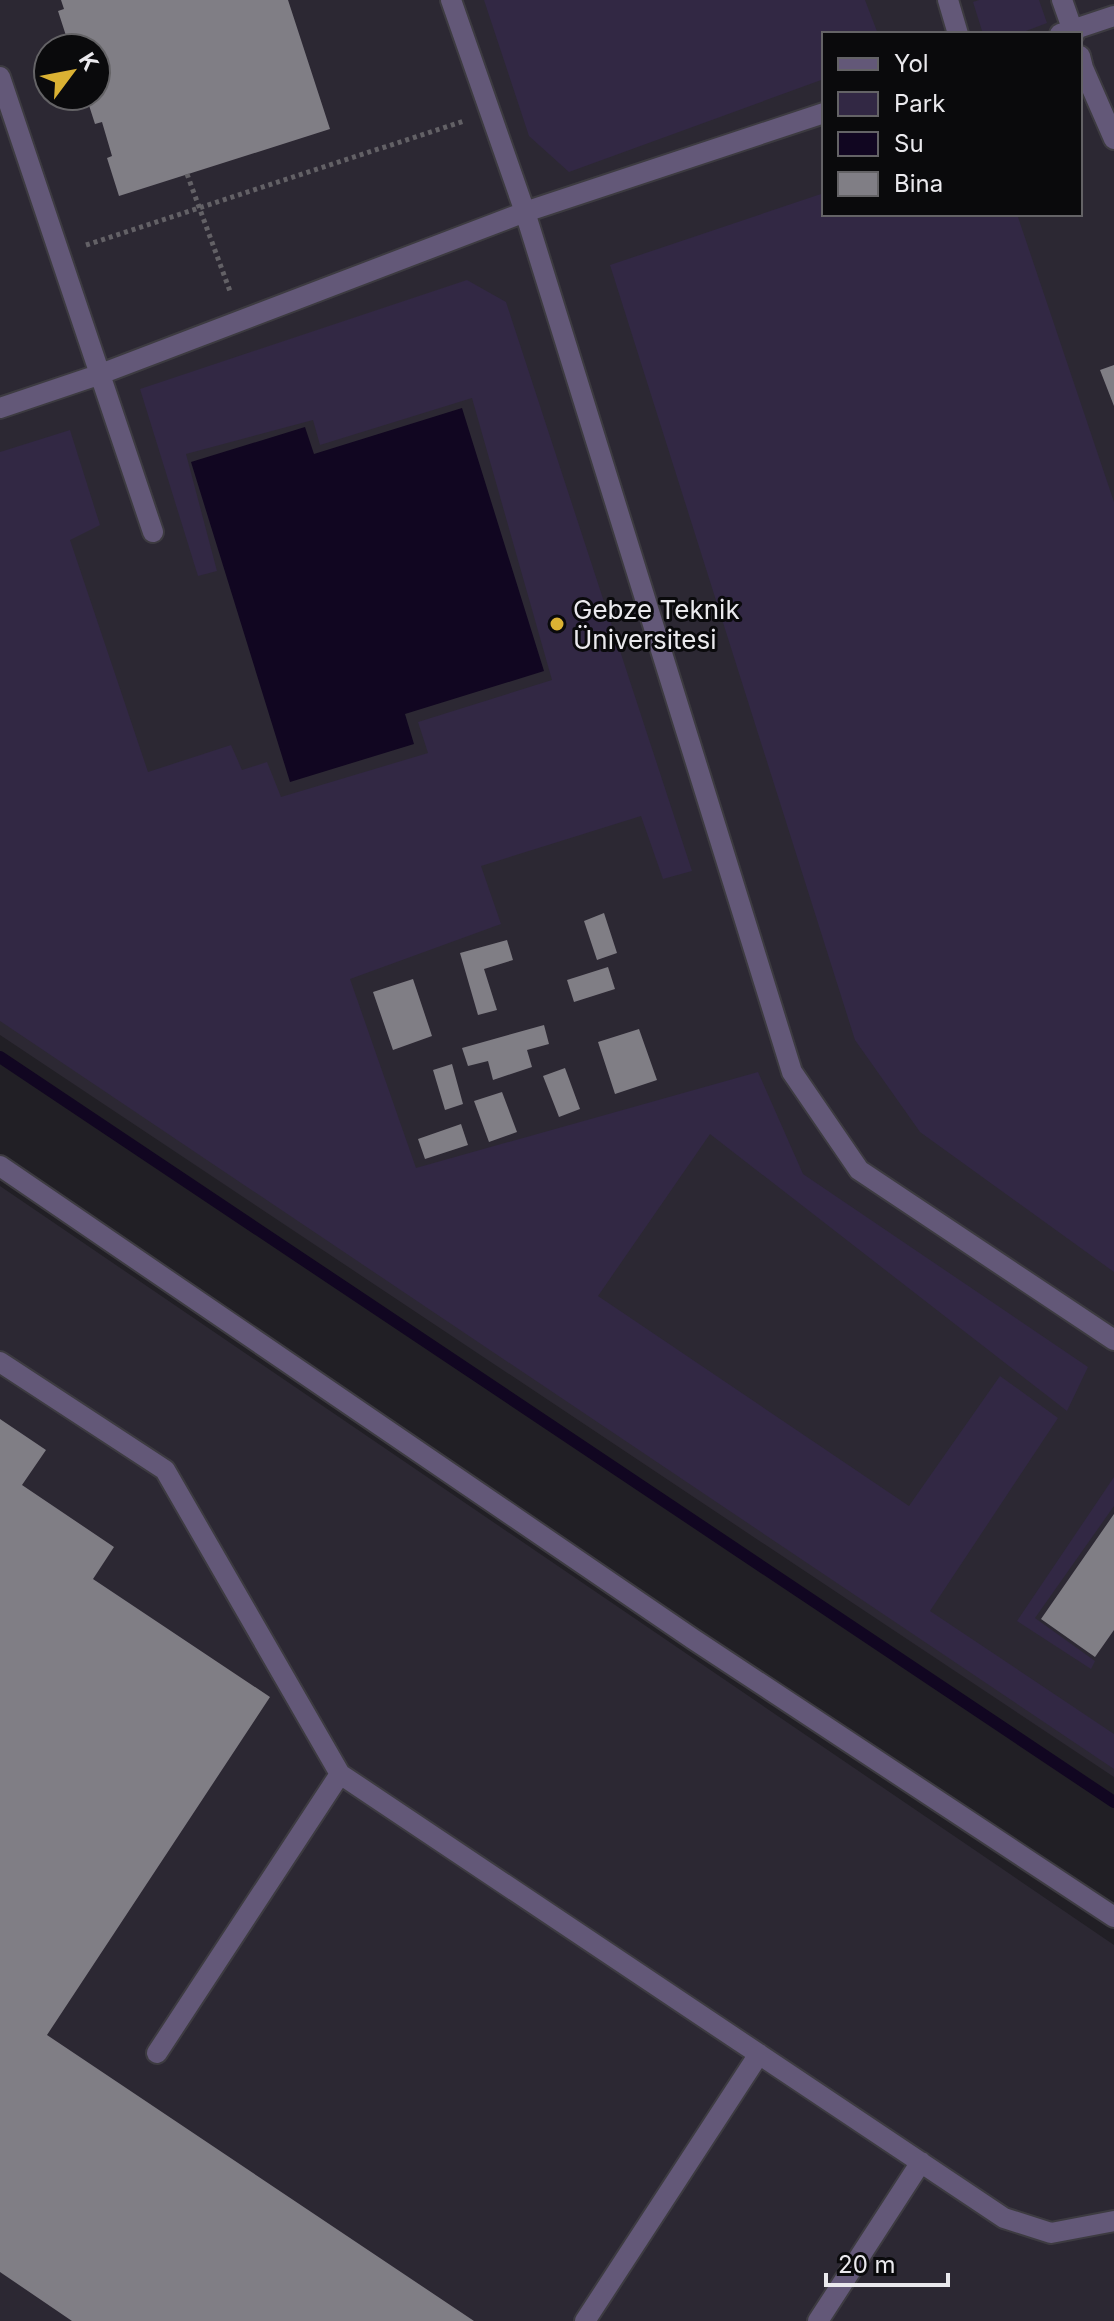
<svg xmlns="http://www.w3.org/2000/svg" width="1114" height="2321" viewBox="0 0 1114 2321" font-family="Inter,sans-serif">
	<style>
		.built { fill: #2c2833; fill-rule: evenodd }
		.green { fill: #322844 }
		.water { fill: #110621 }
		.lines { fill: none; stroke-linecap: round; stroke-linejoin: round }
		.stream { stroke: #110621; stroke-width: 12 }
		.building { fill: #807e85 }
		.lane-casing { stroke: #3d3b41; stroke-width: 24 }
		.street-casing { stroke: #3d3b41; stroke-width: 24 }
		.path { stroke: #636166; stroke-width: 5; stroke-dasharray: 4 4; stroke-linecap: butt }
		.lane { stroke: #635878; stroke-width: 20 }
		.street { stroke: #635878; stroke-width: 20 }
		.poi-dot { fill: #dbb233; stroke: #0a0a0c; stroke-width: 3 }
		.labels { text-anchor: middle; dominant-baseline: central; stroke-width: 6; stroke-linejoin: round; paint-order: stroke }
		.poi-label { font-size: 26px; fill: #eae9ed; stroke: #0a0a0c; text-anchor: start }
	</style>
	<rect width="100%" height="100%" fill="#211f25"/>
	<!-- built -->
	<path class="built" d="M0,0H1114V1777L0,1035ZM824,34H1080V214H824ZM48,48H96V96H48Z
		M0,1186L1114,1945V2321H0Z"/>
	<!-- green -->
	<path class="green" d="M484,0H865L878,34H824V79L569,172L529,136Z
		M979,0H1039L1047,23L1018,34H983L973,2Z
		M824,193V214H1017L1114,502V1272L920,1132L855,1040L610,265Z
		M467,280L506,302L692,871L663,879L641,816L481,866L501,924L350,979L416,1168L758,1072L803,1174L1088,1367L1067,1411L710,1134L598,1296L909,1506L1000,1376L1058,1418L930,1611L1114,1734V1769L0,1021V452L70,430L100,525L70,540L148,772L231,745L242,770L267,762L281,797L428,753L418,722L552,680L472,398L320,445L313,420L186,454L217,571L198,576L140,389Z
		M1114,1477V1506L1035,1618L1095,1661L1091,1669L1017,1621Z"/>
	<!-- water -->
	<path class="water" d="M462,408L544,671L405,714L414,744L290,782L191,462L305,427L314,454Z"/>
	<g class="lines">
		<!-- stream -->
		<path class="stream" d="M0,1057L1114,1802"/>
	</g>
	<!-- building -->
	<path class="building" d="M61,0H288L330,129L119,196L107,158L112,156L102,122L95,124L86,96H96V48H70L58,11L64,9Z
		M1114,365V406L1100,370Z
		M604,913L617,953L597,960L584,921Z
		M507,940L513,960L484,969L497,1010L478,1015L460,953Z
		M608,967L615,989L574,1002L567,980Z
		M413,979L432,1036L393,1050L373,992Z
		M544,1025L549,1044L527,1050L532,1067L493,1080L488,1061L468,1066L462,1048Z
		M639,1029L657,1080L615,1094L598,1042Z
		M452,1064L463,1104L445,1110L433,1070Z
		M565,1068L580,1109L559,1117L543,1076Z
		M502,1092L517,1132L489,1142L474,1101Z
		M461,1124L468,1145L425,1159L418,1139Z
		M0,1419L46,1450L22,1485L114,1547L93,1579L270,1697L47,2035L474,2321H72L0,2272Z
		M1114,1514V1630L1095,1657L1041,1619Z"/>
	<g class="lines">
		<!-- lane casing -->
		<g class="lane-casing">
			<path id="lane" d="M451,0L525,212L792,1072L859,1170L1114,1340
				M948,0L958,34
				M1062,0L1074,34
				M1060,34L1114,16
				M1080,56L1083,68L1114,139
				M0,77L153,532
				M0,408L98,375L525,212L824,113
				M0,1362L165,1470L340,1774L1004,2218L1051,2233L1114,2221
				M157,2053L340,1774
				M585,2321L759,2054
				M818,2321L921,2162"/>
		</g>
		<!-- street casing -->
		<g class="street-casing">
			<path id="street" d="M0,1166L693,1639L1114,1917"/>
		</g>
		<!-- path -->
		<path class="path" d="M187,174L231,294
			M86,245L464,121"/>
		<!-- lane -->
		<use href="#lane" class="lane"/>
		<!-- street -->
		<use href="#street" class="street"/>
	</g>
	<!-- markers -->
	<circle class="poi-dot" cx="557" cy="624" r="8"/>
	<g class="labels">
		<!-- poi labels -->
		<g class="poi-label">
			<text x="573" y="609">Gebze Teknik<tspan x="573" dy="30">Üniversitesi</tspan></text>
		</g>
	</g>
	<!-- legend -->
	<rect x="822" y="32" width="260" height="184" fill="#0a0a0c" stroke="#646366" stroke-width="2"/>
	<rect x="838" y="58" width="40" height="12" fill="#635878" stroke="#646366" stroke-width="2"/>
	<text x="894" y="72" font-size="24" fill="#eae9ed">Yol</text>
	<rect x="838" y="92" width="40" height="24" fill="#322844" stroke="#646366" stroke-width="2"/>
	<text x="894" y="112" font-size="24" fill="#eae9ed">Park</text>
	<rect x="838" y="132" width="40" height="24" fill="#110621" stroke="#646366" stroke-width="2"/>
	<text x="894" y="152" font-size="24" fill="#eae9ed">Su</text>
	<rect x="838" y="172" width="40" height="24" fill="#807e85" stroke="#646366" stroke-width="2"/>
	<text x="894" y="192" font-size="24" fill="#eae9ed">Bina</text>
	<!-- north arrow -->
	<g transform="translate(72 72) rotate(58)"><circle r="38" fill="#0a0a0c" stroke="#646366" stroke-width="2"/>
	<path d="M0-6L14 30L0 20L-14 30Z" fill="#dbb233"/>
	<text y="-12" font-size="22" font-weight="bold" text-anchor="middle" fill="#eae9ed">K</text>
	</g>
	<!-- scale -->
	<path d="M826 2273v12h122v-12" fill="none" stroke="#eae9ed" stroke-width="4"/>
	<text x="838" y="2273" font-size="24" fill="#eae9ed" stroke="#0a0a0c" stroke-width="6" paint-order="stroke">20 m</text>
</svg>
